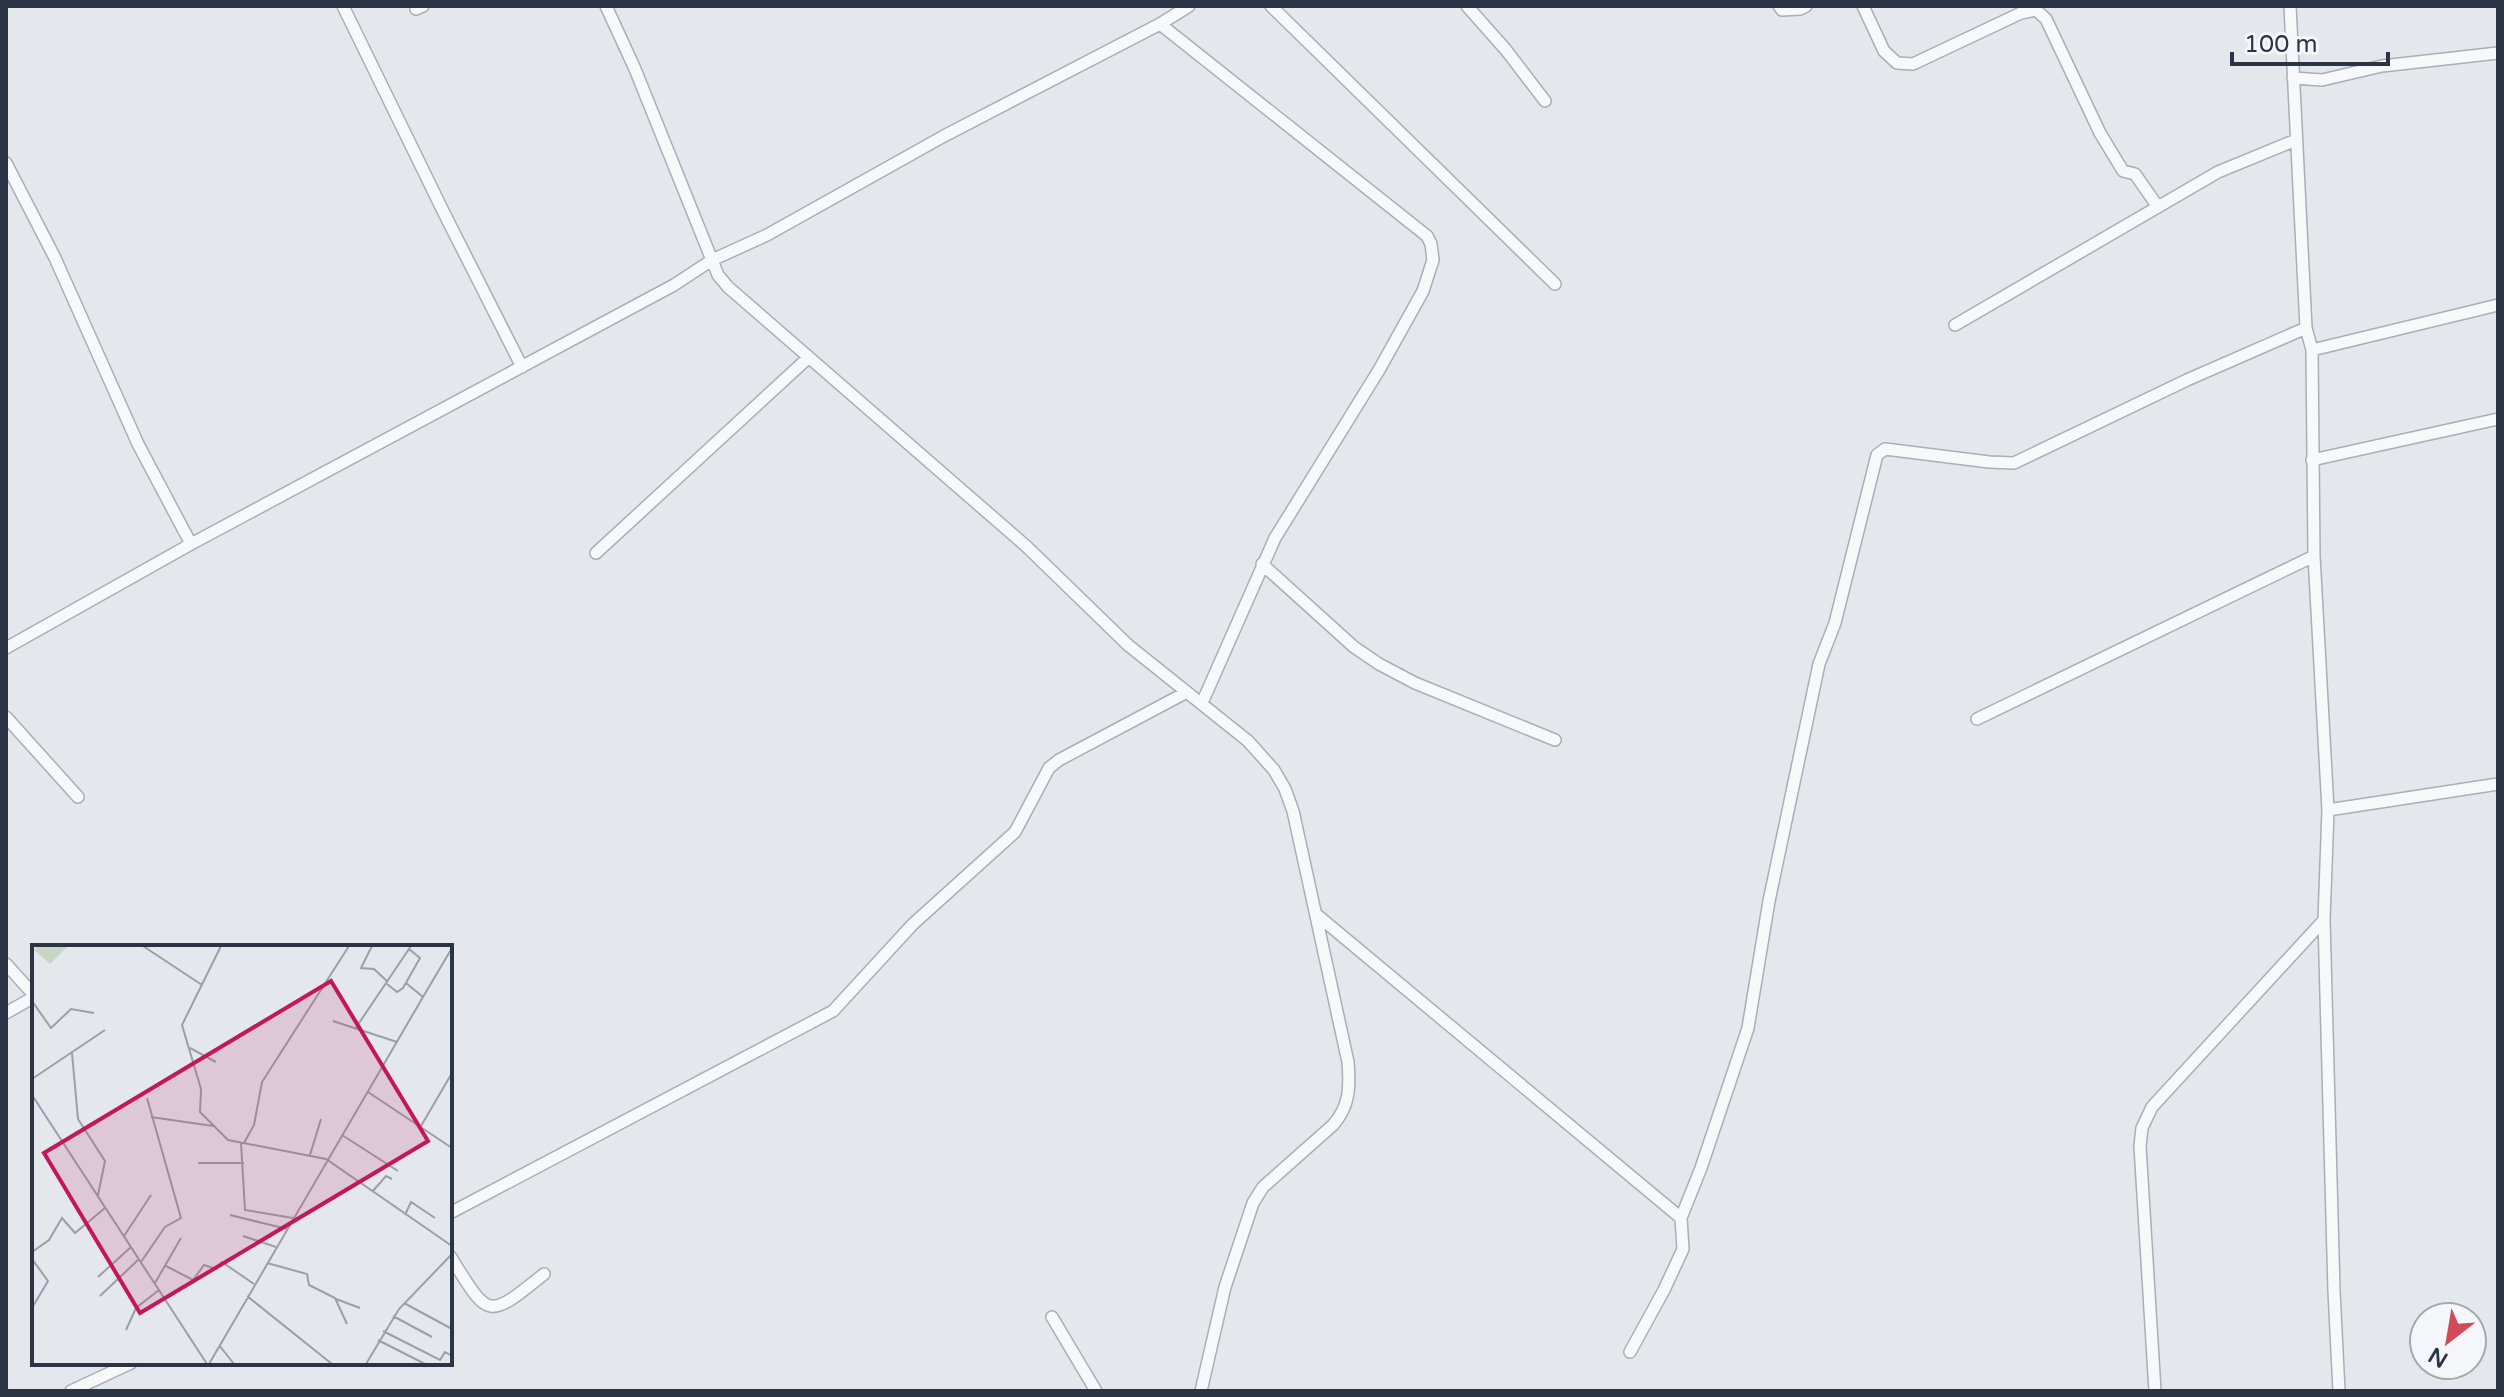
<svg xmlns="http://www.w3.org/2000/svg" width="2504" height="1397" viewBox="0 0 2504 1397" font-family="'Varela Round',sans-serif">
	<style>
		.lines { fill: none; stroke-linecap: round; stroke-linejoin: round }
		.minor-casing { stroke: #a9aeb7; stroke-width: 14 }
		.minor { stroke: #f7f8fa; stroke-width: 11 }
		.inset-road { fill: none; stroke: #9a9fa9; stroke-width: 2 }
		.view { fill: #c2185b; fill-opacity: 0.15; stroke: #c2185b; stroke-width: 4 }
		.inset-edge { fill: none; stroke: #2b3445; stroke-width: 4 }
	</style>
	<rect width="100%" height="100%" fill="#e4e7ec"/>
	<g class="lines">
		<!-- minor casing -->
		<g class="minor-casing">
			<path id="minor" d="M343,6L443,211L522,367
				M606,6L635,69L718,275L728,287L1026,546L1128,645L1248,741L1274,770L1285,789L1293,811L1348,1062C1350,1086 1350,1106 1333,1125L1263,1187L1253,1203L1225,1287L1201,1391
				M1271,6L1555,284
				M1467,6L1506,50L1545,101
				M1779,6L1782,10L1800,9L1806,6
				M1863,6L1884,51L1897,63L1913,64L2021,13L2036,10L2046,19L2100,133L2123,171L2135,174L2158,207
				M2290,6L2306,328L2312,350L2314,556L2328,810L2324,920L2334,1291L2339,1391
				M416,9L423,6
				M1160,24L1427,236L1431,244L1433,260L1423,291L1379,370L1275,538L1202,703
				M2293,78L2322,80L2382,66L2498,53
				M6,163L55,258L138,444L191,544
				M1955,325L2218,172L2296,140
				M2312,350L2498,305
				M2312,460L2498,419
				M596,553L808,358
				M1262,564L1354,647L1379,664L1415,683L1555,740
				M6,648L191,544L674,285L712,260L767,235L944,136L1160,24L1189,6
				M6,717L78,797
				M1977,719L2314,556
				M2328,810L2498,784
				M1317,915L1681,1218
				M6,964L34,995
				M6,1013L34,997
				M450,1213L833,1011L913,924L1015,832L1049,768L1059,760L1187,692
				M450,1256C489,1318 486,1321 544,1274
				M1052,1317L1096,1391
				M1630,1352L1664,1290L1683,1249L1681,1218L1701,1168L1748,1028L1769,901L1819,664L1835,623L1877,455L1885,449L1989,462L2014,463L2187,380L2306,328
				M71,1391L131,1363
				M2155,1391L2140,1146L2142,1128L2152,1107L2324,920"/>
		</g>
		<!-- minor -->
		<use href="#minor" class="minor"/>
	</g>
	<!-- overview -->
	<g transform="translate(32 945)">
		<rect width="420" height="420" fill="#e4e7ec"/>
		<path d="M6,1H36L18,19L2,5Z" fill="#c9d6c5"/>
		<path class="inset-road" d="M111,1L170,40M189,1L150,80L169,144L168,167L196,195L294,214L420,301M340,1L329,23L342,24L356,37M374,38L391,52L420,3M355,39L365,47L371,43L388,13L377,4M0,56L19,83L39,64L62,68M301,76L365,97M323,84L379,1M158,103L184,117M40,108L46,174L73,216L66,250M0,134L73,85M336,147L420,203M0,150L175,419M119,172L181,181M389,181L420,128M310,190L366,226M209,198L213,265L261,273M212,198L222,180L230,137L317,1M278,210L289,174M166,218H212M340,247L354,231L360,234M198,270L255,284M373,270L379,257L403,273M92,291L119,250M211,291L244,302M0,307L17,295L30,273L43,288L73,263M0,314L16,336L0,363M109,317L133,282L149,273L115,153M235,318L275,329L277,340L303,353L315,379M134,321L161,335L172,320L184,324L190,317L222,339M66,332L99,302M123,338L149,293M68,351L106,315M215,351L300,419M304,354L328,363M372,358L420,384M361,371L400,392M94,385L104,363L127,345M351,386L408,415L413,407L420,411M346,395L393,419M187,400L202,419M177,419L391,52M334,419L367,364L420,309"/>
		<path class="view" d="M299,36L396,196L108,368L12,208Z"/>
		<rect width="420" height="420" class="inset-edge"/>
	</g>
	<!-- border -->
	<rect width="2504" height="1397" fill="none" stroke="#2b3445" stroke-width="16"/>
	<!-- north arrow -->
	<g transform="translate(2448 1341) rotate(211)"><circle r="38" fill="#f4f6f9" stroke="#a4a8b1" stroke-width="2"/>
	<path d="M0-6L14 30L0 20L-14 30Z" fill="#d1495b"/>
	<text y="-12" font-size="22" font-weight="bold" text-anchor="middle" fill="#2b3445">N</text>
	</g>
	<!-- scale -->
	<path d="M2232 52v12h156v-12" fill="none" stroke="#2b3445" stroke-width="4"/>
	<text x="2244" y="52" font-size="24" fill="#2b3445" stroke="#f4f6f9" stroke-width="6" paint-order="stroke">100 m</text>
</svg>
